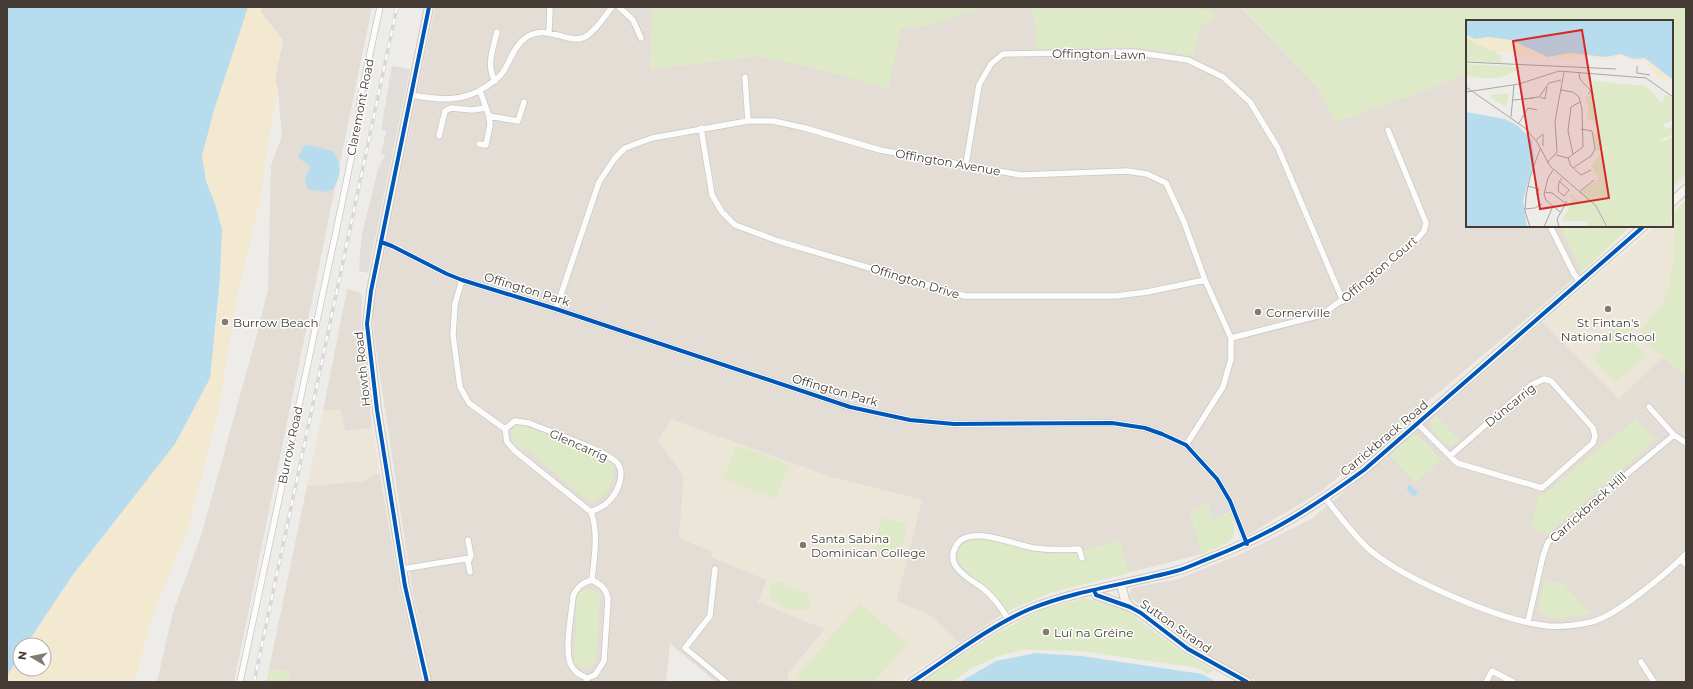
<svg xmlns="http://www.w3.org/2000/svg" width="1693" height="689" viewBox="0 0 1693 689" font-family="Montserrat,sans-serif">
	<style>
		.residential { fill: #e3ddd5 }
		.industrial { fill: #e1ddd9 }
		.education { fill: #ece6d9 }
		.green { fill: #dee9c7 }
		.sand { fill: #f3e9d1 }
		.water { fill: #b7dcee }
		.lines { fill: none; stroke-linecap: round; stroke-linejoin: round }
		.street-casing { stroke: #cbc8c3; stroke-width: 7 }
		.secondary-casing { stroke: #cec8bf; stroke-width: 10 }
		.street { stroke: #fcfcfc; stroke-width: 5.5 }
		.secondary { stroke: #f6f3ed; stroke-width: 8 }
		.rail-casing { stroke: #d8d8d7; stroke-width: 3.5 }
		.rail { stroke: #fff; stroke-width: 2; stroke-dasharray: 6; stroke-linecap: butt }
		.cycleway-casing { stroke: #fff; stroke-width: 6 }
		.cycleway { stroke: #0057b8; stroke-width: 4 }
		.poi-dot { fill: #807a73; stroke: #fff; stroke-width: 1.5 }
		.labels { text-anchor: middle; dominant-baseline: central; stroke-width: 3; stroke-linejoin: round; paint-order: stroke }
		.street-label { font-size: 12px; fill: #443c34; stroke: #fff }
		.poi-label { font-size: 12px; fill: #443c34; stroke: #fff; text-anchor: start }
		.inset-road { fill: none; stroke: #aaa6a0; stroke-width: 1 }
		.view { fill: #d62828; fill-opacity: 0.15; stroke: #d62828; stroke-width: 2 }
		.inset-edge { fill: none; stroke: #443c34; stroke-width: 2 }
	</style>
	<rect width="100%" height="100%" fill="#eeece8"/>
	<!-- residential -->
	<path class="residential" d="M262,7H372L234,682H157L173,612L201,536L256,338L268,289L271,165L282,136L278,91L275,78L283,41L260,12Z
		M435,7H653L650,69L757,56L807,66L888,88L900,29L966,7H1241L1317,87L1335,122L1426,90L1467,73V226H1561L1582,272L1320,492L1248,535L1236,525L1223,496L1190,512L1202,554L1049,593L1007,611L959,643L931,616L896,601L922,500L834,478L658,441L684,476L679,538L713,552L711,557L767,580L758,602L825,629L788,674V679L792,682H716L670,644L666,682H432L412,588L376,350L372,312Z
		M347,289L359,292L362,295L361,327L372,428L345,431L341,410L323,411Z
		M1543,322L1619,398L1662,357L1686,375V682H1258L1209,657L1128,596L1132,588L1178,579L1241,554L1311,519L1384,459Z
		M380,474L400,590L421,682H289L290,672L269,669L307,486L364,481L371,475Z"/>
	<!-- industrial -->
	<path class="industrial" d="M392,66L410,69L368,273L359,271L360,254L362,235L378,169L385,155L381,154L386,131L381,130Z
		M1223,496L1230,512L1214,519L1208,503Z"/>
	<!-- education -->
	<path class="education" d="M1672,220L1675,230L1674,262L1666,297L1636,337L1662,357L1619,399L1543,322L1656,226H1672Z
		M341,410L345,431L372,428L380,474L371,475L364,481L307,486L323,411Z
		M671,419L834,478L922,500L896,601L931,616L959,643L898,682H792L788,679V674L825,629L758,602L767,580L711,557L713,552L679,538L684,476L658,441Z"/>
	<!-- green -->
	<path class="green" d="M653,7H983L934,24L901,29L888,89L807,66L757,56L650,69Z
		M1030,7H1190V8L1213,10L1214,17L1209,25L1202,23L1194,56L1138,47L1036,49L1035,24Z
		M1242,7H1686V174L1672,188V21H1467V73L1426,90L1335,122L1317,87Z
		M1686,200V375L1636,337L1666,297L1674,262L1675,230L1672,220V213Z
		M1561,226H1631L1582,272Z
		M1633,317L1632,341L1647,355L1615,382L1592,357L1602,349L1599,342L1610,336L1608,328Z
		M1436,415L1459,440L1453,445H1447C1440,440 1429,429 1431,420Z
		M1636,418L1655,440L1547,535L1531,528L1539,496L1544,494Z
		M517,424H521L608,460L614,466C614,485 608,492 594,503L582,496L525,448L522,450L513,443L511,431Z
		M1416,435L1421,438L1441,460L1416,483L1389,455L1412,436Z
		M736,445L789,465L776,499L723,479Z
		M1208,503L1214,519L1230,512C1243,543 1226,544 1202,554L1190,512Z
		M881,518L907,524L899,557L874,550Z
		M982,539L1045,554H1073L1119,540L1129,573L1049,593L1007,611L992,593L966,571L957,560C960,542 964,541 982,539Z
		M1545,580L1564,584L1591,614L1554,619L1541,614L1538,606Z
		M774,582H780L807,594L811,601L808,609C798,615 777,604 769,597V589Z
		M588,589L595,591L600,595L596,663C589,669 581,669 574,662L577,594L582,590Z
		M1086,598L1127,611L1183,653L1214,671L1207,674L1198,668L1081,651L1023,650L998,656L970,669L952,682H918L999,632L1043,609Z
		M860,603L907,644L874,682H800L795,678Z
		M269,669L290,672L289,682H266Z"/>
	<!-- sand -->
	<path class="sand" d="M248,7H262L261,12L283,40L275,78L278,91L266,154L262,191L237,298L219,409L187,532L153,615L134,682H7V676L20,655V669H44V645H26C54,601 83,558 118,519L214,347L220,278L222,229L215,204L206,181L202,156L214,110Z"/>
	<!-- water -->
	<path class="water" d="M7,7H248L214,110L202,156L206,181L215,204L222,229L220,278L210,378L175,444L72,576L26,645H20V655L7,676Z
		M308,145L333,151C342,166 342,173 333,189L326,192L308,189L305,178L310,168L309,165L298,158L304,146Z
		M1410,484L1418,493L1414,497L1406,488Z
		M1036,653L1081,656L1202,674L1216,682H960L996,661Z"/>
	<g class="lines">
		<!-- street casing -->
		<g class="street-casing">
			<path id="street" d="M619,7L633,20L641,38
				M549,32L550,7
				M745,77L748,121
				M495,81C486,65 493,49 497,32
				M480,91L489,116L518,121L524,102
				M411,95C440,100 462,103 487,86C493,82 499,78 503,72C511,60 514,45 527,37C550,23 571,48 588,35C597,29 605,16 612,7
				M701,128L712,195L722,212L735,225L778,241L965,296H1116L1147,292L1205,280
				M439,136L445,111L451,108L472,110L486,108
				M479,144L486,145L490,125L489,116
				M966,164L979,85L991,64L1003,54L1134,52L1188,60L1223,77L1250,102L1278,148L1343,301
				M1550,226L1574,274L1580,281
				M381,242L392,246L447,274L462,280L556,309L850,407L910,420L954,424L1112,423L1145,428L1162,434L1186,445L1217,479L1230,501L1247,544
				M462,280L455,304L453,335L460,387L469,403L505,429L507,442L515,451L591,512C599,533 594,558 592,580
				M556,309L599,182L615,158L625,148L652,138L748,121H773L805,128L880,150L1021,175L1127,171L1147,174L1166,183L1184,222L1205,280L1231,338V359L1223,387L1186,445
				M1231,338L1321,315L1363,285L1418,238L1424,231L1426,223L1388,130
				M1649,407L1674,435L1686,443
				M1417,423L1457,463L1542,488L1593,443L1595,436L1593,428L1551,381L1544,379L1531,385L1450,456
				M505,429L515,421L529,423C545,430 610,452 618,464C626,476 616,495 607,503C603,507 596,509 591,512
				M1325,498C1340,516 1354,536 1371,551C1408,581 1501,621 1548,626C1561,627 1578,625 1591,622C1615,617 1667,573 1686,554
				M468,540L471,556L468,562L470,572
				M1680,560L1686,564
				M402,569L470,558
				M715,569L710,616L685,648L726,682
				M1008,619C1002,609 995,599 986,591C977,583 961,576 955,565C952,560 952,553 955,548C965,522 1014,545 1034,548C1050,550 1063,550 1079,549L1082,558
				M1528,622L1543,556L1548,542L1598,498L1674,435
				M1641,662L1654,682
				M240,682L341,208L357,129L361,95L380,7
				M586,682L587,678C580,675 576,673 572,667C563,653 572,613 573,596C577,587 582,583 592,580C601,585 606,588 608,599L604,661L595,675L587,678
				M1486,682L1492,671L1513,682"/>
		</g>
		<!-- secondary casing -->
		<g class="secondary-casing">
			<path id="secondary" d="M1672,202L1686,189
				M1121,584L1125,600L1130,607
				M1094,590L1096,595L1130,607L1141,613L1188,649L1247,682
				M427,682L405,586L377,410L367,324L371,291L429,7
				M912,682C949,658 990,626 1030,609C1077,590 1128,584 1176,571C1188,568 1199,562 1210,558C1270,535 1313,507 1364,470L1644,226"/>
		</g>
		<!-- street -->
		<use href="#street" class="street"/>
		<!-- secondary -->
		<use href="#secondary" class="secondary"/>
		<!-- rail casing -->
		<g class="rail-casing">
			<path id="rail" d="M254,682L397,7"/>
		</g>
		<!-- rail -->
		<use href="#rail" class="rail"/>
		<!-- cycleway casing -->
		<g class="cycleway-casing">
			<path id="cycleway" d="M381,242L392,246L447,274L462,280L556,309L850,407L910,420L954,424L1112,423L1145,428L1162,434L1186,445L1217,479L1230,501L1247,544
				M1094,590L1096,595L1130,607L1141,613L1188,649L1247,682
				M427,682L405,586L377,410L367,324L371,291L429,7
				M912,682C949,658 990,626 1030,609C1077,590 1128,584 1176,571C1188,568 1199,562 1210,558C1270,535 1313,507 1364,470L1644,226"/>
		</g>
		<!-- cycleway -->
		<use href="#cycleway" class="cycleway"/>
	</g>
	<!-- markers -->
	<g class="poi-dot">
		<circle cx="1608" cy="309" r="4"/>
		<circle cx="1258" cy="312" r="4"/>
		<circle cx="225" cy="322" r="4"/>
		<circle cx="803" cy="545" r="4"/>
		<circle cx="1046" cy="632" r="4"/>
	</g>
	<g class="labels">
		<!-- street labels -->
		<g class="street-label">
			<text transform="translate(1099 54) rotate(1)">Offington Lawn</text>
			<text transform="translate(360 107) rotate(-79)">Claremont Road</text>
			<text transform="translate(948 162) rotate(10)">Offington Avenue</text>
			<text transform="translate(1379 269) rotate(-40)">Offington Court</text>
			<text transform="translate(915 281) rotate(17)">Offington Drive</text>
			<text transform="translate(527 289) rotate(17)">Offington Park</text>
			<text transform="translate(362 369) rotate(-96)">Howth Road</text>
			<text transform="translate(835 390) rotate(16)">Offington Park</text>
			<text transform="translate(1510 405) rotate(-39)">Dúncarrig</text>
			<text transform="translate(1384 438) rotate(-40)">Carrickbrack Road</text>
			<text transform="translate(290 445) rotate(-78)">Burrow Road</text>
			<text transform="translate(579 445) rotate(24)">Glencarrig</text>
			<text transform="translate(1588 507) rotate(-42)">Carrickbrack Hill</text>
			<text transform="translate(1176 626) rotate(35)">Sutton Strand</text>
		</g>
		<!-- poi labels -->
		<g class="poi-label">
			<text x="1266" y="312">Cornerville</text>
			<text x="233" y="322">Burrow Beach</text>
			<text x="1608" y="322" text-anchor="middle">St Fintan's<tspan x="1608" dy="14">National School</tspan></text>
			<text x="811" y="538">Santa Sabina<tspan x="811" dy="14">Dominican College</tspan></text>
			<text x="1054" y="632">Luí na Gréine</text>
		</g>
	</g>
	<!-- overview -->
	<g transform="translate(1466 20)">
		<rect width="207" height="207" fill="#eeece8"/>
		<path d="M0,17L24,30L31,31L30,35H35V43L0,41ZM0,44L54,47V49L34,58H12L0,56ZM127,61L180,66L196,83L199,74L207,78V100L196,105L201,108L207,107V114L193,120L199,121L207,117V196L204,197L207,207H142L131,187L114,172L133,159L125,145L141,126L133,131L129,130L127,114L132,112V110L127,100H121L122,86L119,76L126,75ZM43,73L40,87L25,78V75ZM105,174L113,181L121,180L129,186L140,207H127V203L126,207H120L122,202H124L121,201H96L108,178L103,177Z" fill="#dee9c7"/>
		<path d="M0,14L8,19L22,17L45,20L82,37L104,32L140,37L155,34L168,39H181L207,62L190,58L179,40L172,42L155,36L139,39L119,36L111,39L66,37L24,30L7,22Z" fill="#f3e9d1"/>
		<path d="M0,0H207V60L179,38L168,39L155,34L140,37L104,33L82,37L45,20L22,17L8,19L0,14ZM0,92L39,99L52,106L66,120L68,140L57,180L61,207H0Z" fill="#b7dcee"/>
		<path class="inset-road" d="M0,42L150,49M171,46V53L184,55M113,52L114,59L125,71L122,74M0,67L59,108L71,122L84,146L130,186L141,207M0,72L53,64L93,51L180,58L207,77M74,77L79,79L81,67M58,79L73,77L83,63L95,60M47,80L68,78M45,97L48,65M53,103L62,88L71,90M70,120L77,114V126M107,134L102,111L105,87L114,82M90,135L102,138L117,127L116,89L113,77L107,72L94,70M102,138L105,146L115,155L125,150M81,143L91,132L89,101L98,52M107,148L125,136L129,129L126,111L115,109M87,150L82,158L78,174L80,180L94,192M93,161L103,170L98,176L92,171L93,162L96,158M62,166L73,169L70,175M78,172L86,173L99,183M113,172L128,160M58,189L69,188L76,184M64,207L59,191L60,176L64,157L74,129M78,207L87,186M93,207L91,199L101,181"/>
		<path class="view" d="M116,10L143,178L74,189L47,21Z"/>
		<rect width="207" height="207" class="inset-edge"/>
	</g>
	<!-- border -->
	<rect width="1693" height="689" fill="none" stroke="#443c34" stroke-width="16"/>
	<!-- north arrow -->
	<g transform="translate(32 657) rotate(279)"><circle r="19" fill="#ffffff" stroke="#b4b1ae"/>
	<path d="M0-3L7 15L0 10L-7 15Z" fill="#807a73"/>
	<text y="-6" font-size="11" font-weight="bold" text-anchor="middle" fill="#443c34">N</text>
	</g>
</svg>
